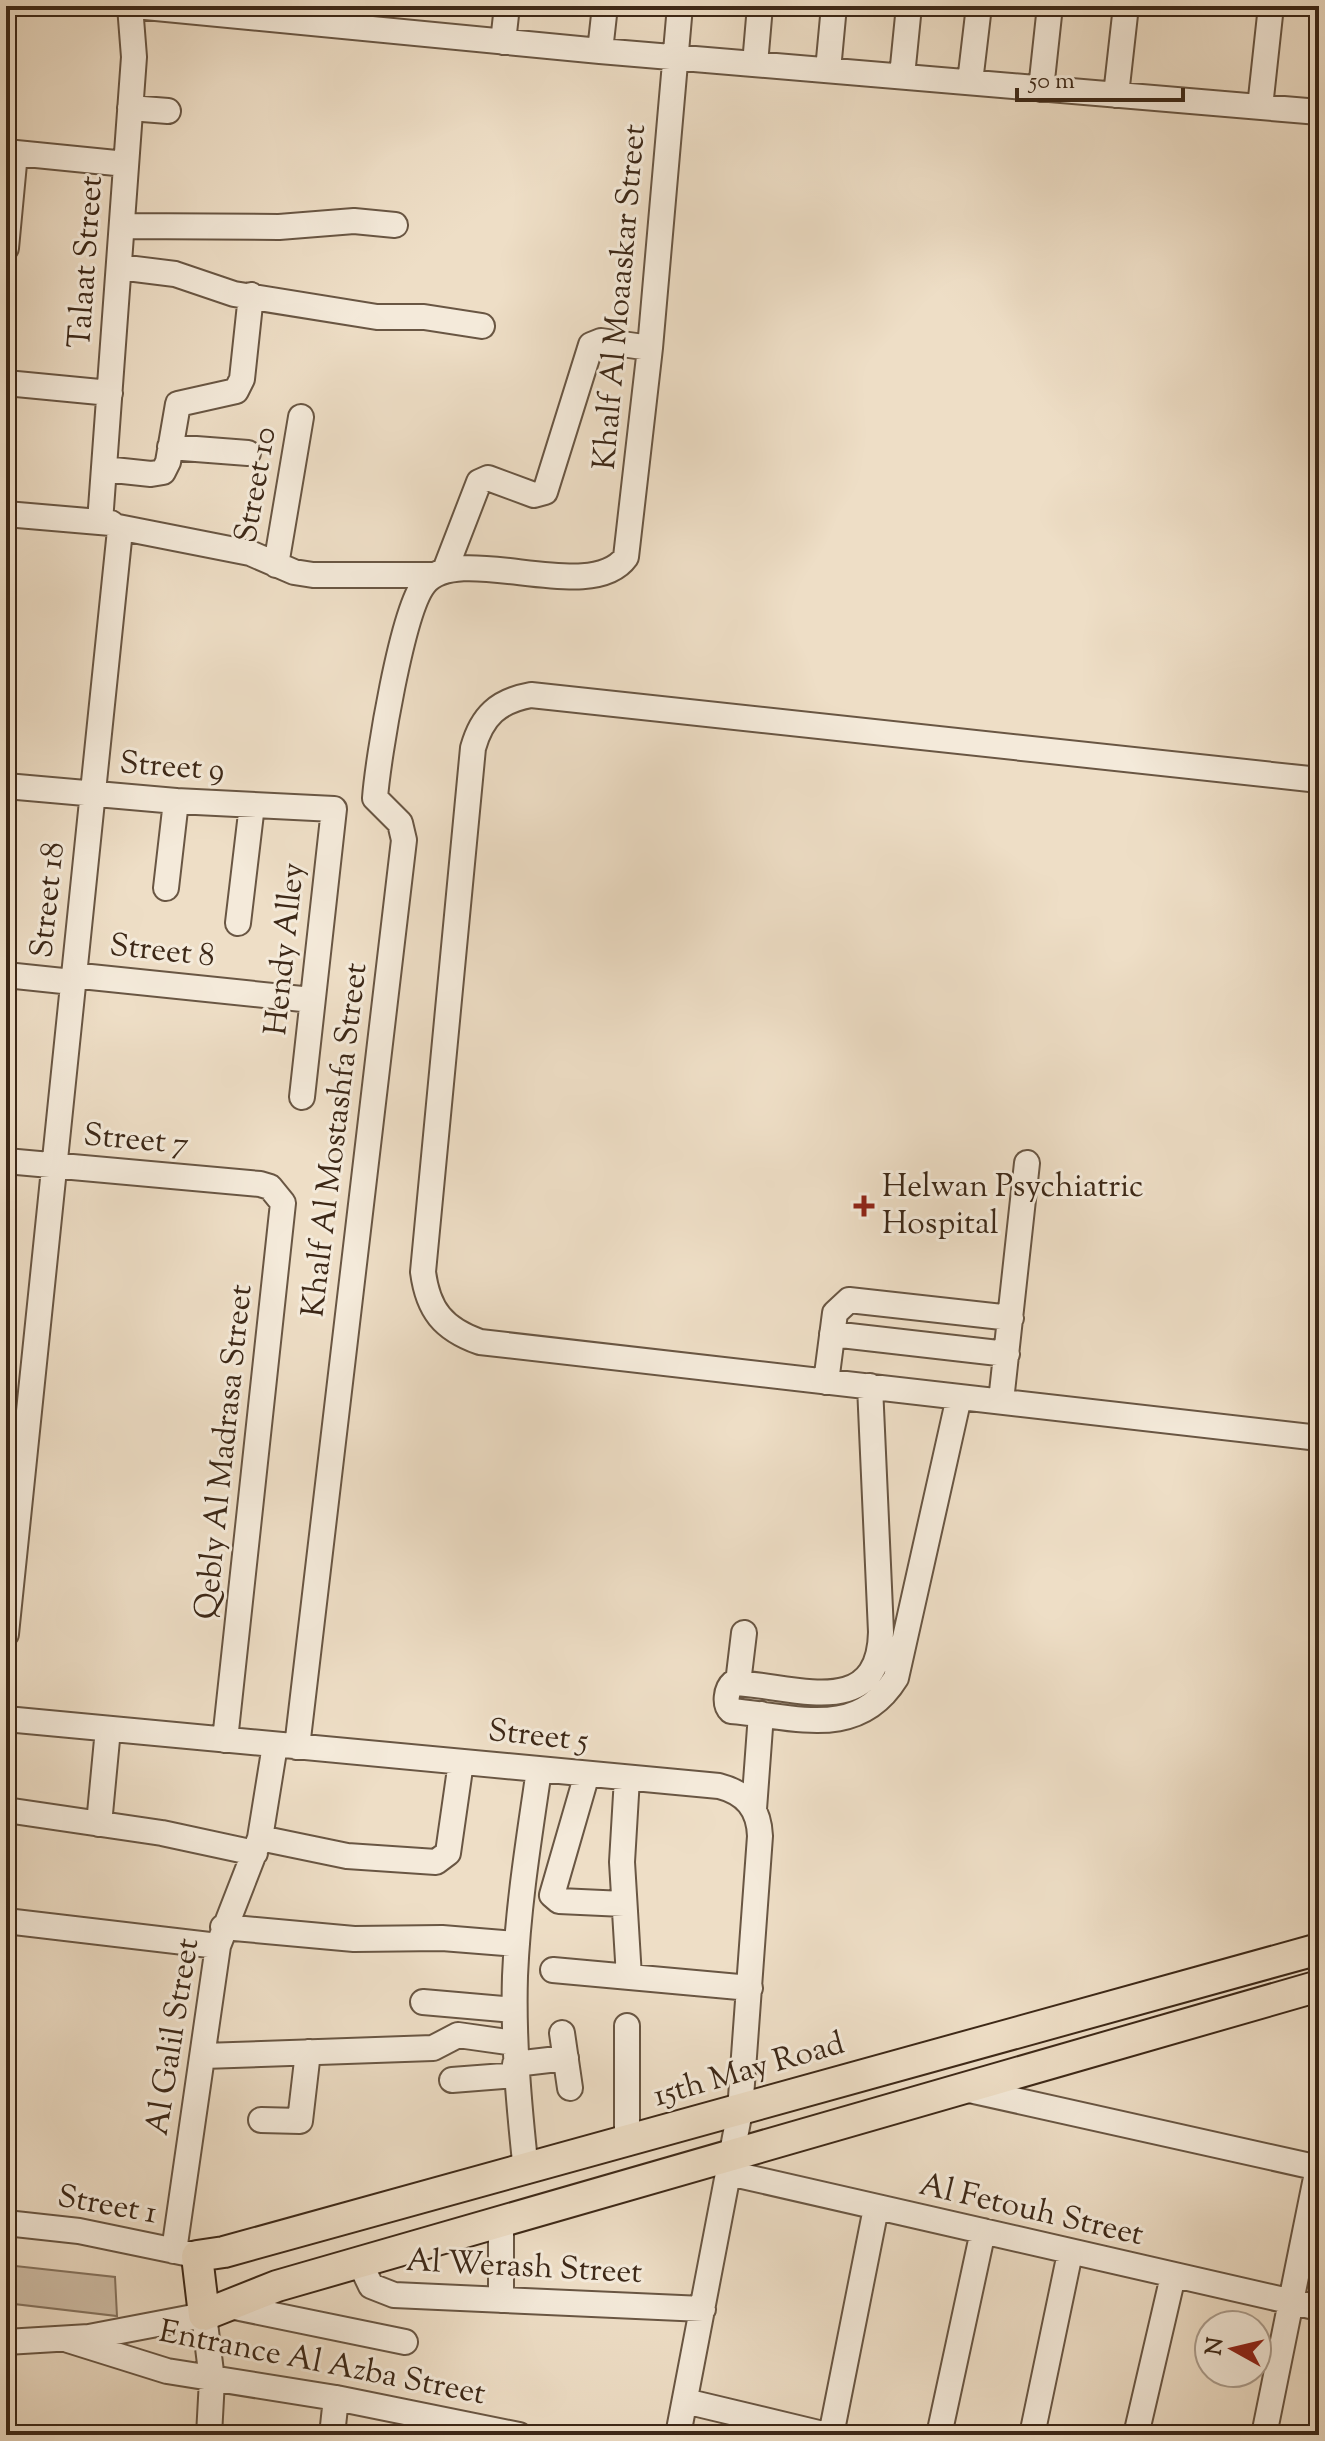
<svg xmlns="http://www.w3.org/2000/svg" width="1325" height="2441" viewBox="0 0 1325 2441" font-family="'Sorts Mill Goudy',serif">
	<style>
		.green { fill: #d0bfa8; stroke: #867460; stroke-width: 2 }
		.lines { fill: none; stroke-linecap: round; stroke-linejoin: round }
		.minor-casing { stroke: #695643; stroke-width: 28 }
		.major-casing { stroke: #3d2817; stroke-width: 34 }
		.minor { stroke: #f4eada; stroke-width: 24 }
		.major { stroke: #eedec6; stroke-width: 30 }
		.poi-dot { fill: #8f2418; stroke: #f4eada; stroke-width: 3 }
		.labels { text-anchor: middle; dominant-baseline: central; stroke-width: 6; stroke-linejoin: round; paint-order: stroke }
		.street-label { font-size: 32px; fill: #3d2817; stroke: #f4eada }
		.poi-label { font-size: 32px; fill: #3d2817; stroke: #f4eada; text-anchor: start }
	</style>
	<rect width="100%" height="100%" fill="#eedec6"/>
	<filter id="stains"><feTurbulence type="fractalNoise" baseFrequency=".0025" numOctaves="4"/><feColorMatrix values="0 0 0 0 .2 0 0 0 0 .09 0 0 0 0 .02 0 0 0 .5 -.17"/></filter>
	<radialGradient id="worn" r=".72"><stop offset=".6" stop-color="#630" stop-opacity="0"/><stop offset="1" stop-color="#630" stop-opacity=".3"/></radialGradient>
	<!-- green -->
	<path class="green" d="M6,2265L115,2277L117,2316L6,2303Z"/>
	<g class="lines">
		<!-- minor casing -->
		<g class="minor-casing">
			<path id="minor" d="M135,6L600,51L1319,112
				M503,42L507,6
				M600,51L605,6
				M755,64L760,6
				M828,70L834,6
				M902,76L909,6
				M970,82L979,6
				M1041,89L1050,6
				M1116,95L1126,6
				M1260,107L1271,6
				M130,108L168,111
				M6,152L126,164
				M122,226L279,227L354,221L395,225
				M6,248L15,153
				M119,267L175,274L234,294L377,317H424L482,326
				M6,383L110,393
				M170,447L248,453
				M104,469L151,474L163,472L168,462L178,404L236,391L242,379L251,295
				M6,514L111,523L120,530L6,1634
				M100,522L134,57L130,6
				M118,527L250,553L294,572L313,575H433
				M276,565L301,417
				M445,570L479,482L488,478L534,495L545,492L591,345L601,341L650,348
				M1319,780L531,695C498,701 482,716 473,748L423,1272C428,1310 443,1329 480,1342L1319,1438
				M6,786L176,801L334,809L302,1097
				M166,888L176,801
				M238,923L252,805
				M6,975L63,981L81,976L312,1000
				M6,1161L260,1184L270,1187L283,1203L225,1740
				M832,1334L1007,1354
				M826,1382L835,1313L849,1300L1011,1318
				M870,1386L881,1632C879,1723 792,1685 733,1683C726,1689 724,1705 731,1711C794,1716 857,1741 896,1678L959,1397
				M1001,1401L1027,1163
				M738,1683L744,1633
				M6,1719L719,1786C746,1793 759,1809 760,1836L740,2111L678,2435
				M297,1747L404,840L400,823L375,798C378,758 402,612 424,584C458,540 590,607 626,557L650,348L680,6
				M587,1774L552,1895L559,1901L624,1904
				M627,1778L622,1862L629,1977
				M754,1809L761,1714
				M6,1810L162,1833L255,1853
				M99,1824L108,1729
				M260,1838L347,1856L436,1862L448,1853L461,1762
				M6,1921L218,1946
				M223,1927L354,1939L442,1938L517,1944
				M553,1970L750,1988
				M423,2002L514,2010
				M562,2033L570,2088
				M203,2056L433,2048L458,2035L515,2043
				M515,2064L566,2058
				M452,2080L517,2075
				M965,2089L1319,2168
				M261,2120L300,2121L308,2052
				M627,2143V2026
				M526,2171C519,2106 513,2041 515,1976C518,1906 529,1838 539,1770
				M729,2173L1319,2308
				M6,2223L79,2231L190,2254
				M174,2251L218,1946L260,1838L275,1745
				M360,2263L371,2286L394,2295L703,2309
				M501,2300V2223
				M225,2305L405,2342
				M68,2340L167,2371L336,2398L519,2435
				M6,2342L89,2337L204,2315L212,2380L209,2435
				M685,2401L827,2435
				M332,2435L336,2398
				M831,2435L876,2208
				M939,2435L983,2231
				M1032,2435L1070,2253
				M1136,2435L1173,2276
				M1264,2435L1318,2168"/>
		</g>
		<!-- major casing -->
		<g class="major-casing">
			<path id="major" d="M1319,1949L224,2252L197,2256L204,2315L277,2286L1319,1986"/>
		</g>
		<!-- minor -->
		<use href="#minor" class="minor"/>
		<!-- major -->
		<use href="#major" class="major"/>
	</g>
	<!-- markers -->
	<path class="poi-dot" d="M860 1194h8v8h8v8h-8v8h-8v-8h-8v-8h8z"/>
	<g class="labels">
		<!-- street labels -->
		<g class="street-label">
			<text transform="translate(87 262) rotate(-86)">Talaat Street</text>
			<text transform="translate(621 297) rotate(-85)">Khalf Al Moaaskar Street</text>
			<text transform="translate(257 485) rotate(-80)">Street 10</text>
			<text transform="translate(172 768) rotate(4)">Street 9</text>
			<text transform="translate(49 900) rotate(-84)">Street 18</text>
			<text transform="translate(286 949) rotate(-84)">Hendy Alley</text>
			<text transform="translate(162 952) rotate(6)">Street 8</text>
			<text transform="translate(336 1140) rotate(-83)">Khalf Al Mostashfa Street</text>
			<text transform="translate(136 1141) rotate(5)">Street 7</text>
			<text transform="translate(225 1452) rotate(-84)">Qebly Al Madrasa Street</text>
			<text transform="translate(538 1737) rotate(6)">Street 5</text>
			<text transform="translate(174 2037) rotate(-81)">Al Galil Street</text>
			<text transform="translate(749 2071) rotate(-16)">15th May Road</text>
			<text transform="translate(107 2206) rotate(10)">Street 1</text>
			<text transform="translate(1031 2211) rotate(13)">Al Fetouh Street</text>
			<text transform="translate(524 2268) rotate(3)">Al Werash Street</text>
			<text transform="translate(322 2364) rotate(11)">Entrance Al Azba Street</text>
		</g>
		<!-- poi labels -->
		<g class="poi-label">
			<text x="882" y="1188">Helwan Psychiatric<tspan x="882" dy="37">Hospital</tspan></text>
		</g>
	</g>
	<!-- margin -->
	<rect width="1325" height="2441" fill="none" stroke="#eedec6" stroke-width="32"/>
	<rect x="8" y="8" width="1309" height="2425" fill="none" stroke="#3d2817" stroke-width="4"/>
	<rect x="16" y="16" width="1293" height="2409" fill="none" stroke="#3d2817" stroke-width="2"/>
	<!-- north arrow -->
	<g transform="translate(1233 2349) rotate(278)"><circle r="38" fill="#f4eada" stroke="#ab9c8c" stroke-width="2"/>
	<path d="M0-6L14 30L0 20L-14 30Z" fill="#8f2418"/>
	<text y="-12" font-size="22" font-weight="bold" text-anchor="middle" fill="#3d2817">N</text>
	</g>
	<!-- scale -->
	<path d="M1017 88v12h166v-12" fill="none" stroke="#3d2817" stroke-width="4"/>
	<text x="1029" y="88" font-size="24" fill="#3d2817" stroke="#f4eada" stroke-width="6" paint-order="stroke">50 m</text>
	<rect width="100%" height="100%" filter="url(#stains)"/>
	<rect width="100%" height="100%" fill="url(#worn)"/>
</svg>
